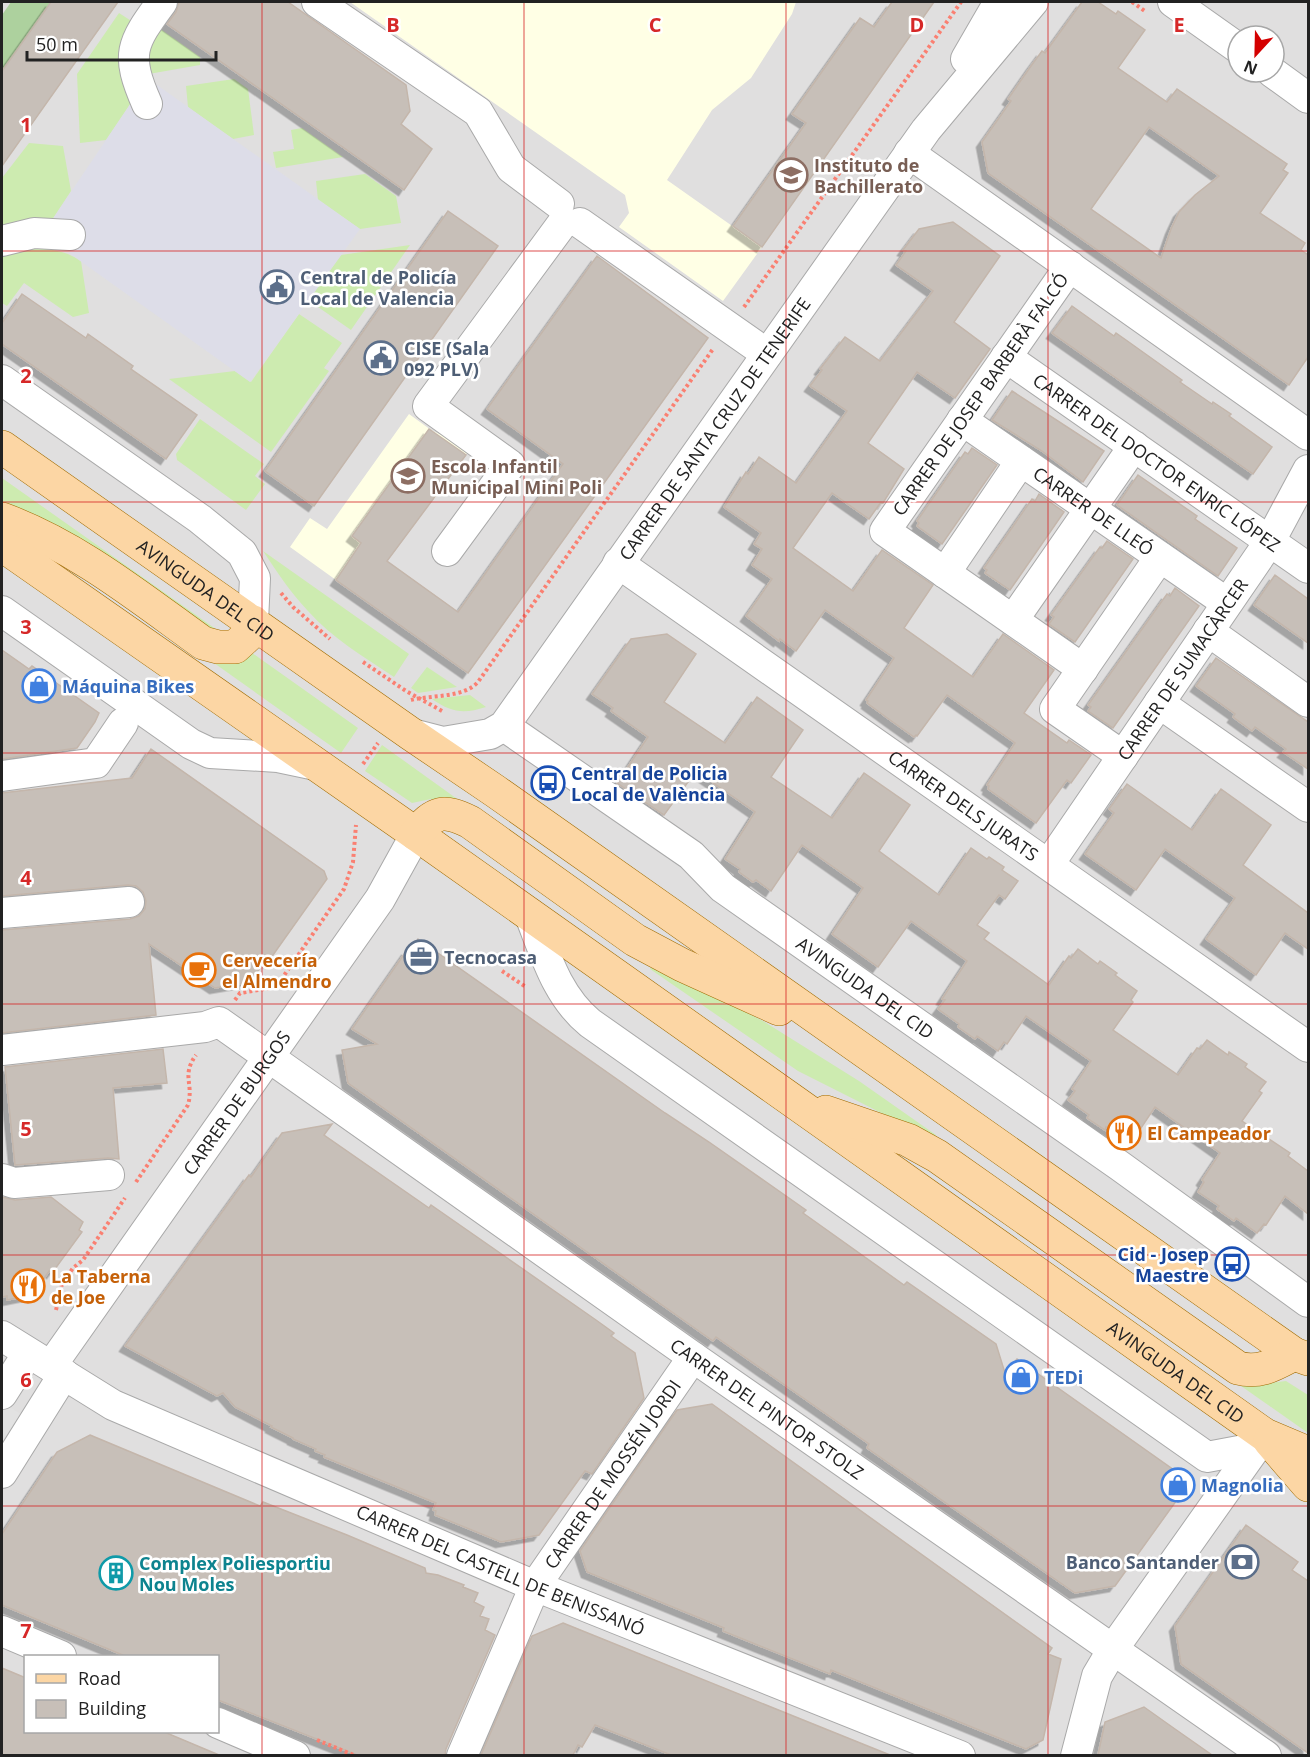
<svg xmlns="http://www.w3.org/2000/svg" width="1310" height="1757" viewBox="0 0 1310 1757" font-family="'Open Sans',sans-serif">
	<style>
		.residential { fill: #e0dfdf; fill-rule: evenodd }
		.education { fill: #ffffe5 }
		.grass { fill: #cdebb0 }
		.forest { fill: #add19e }
		.parking { fill: #e2e2e2 }
		.plaza { fill: #dddde8 }
		.building { fill: #c7bfb8; stroke: #c4b6ab; stroke-width: 1.5; fill-rule: evenodd; filter: url(#shadow) }
		.lines { fill: none; stroke-linecap: round; stroke-linejoin: round }
		.minor-casing { stroke: #a9a9a9; stroke-width: 32 }
		.major-casing { stroke: #a06b00; stroke-width: 34 }
		.path { stroke: #fa8072; stroke-width: 4; stroke-dasharray: 3 3; stroke-linecap: butt }
		.minor { stroke: #fff; stroke-width: 30 }
		.major { stroke: #fcd6a4; stroke-width: 33 }
		.grid { fill: none; stroke: #d62828; stroke-width: 1.5; stroke-opacity: 0.55 }
		.labels { text-anchor: middle; dominant-baseline: central; stroke-width: 5; stroke-linejoin: round; paint-order: stroke }
		.education-label { font-size: 18px; font-weight: bold; fill: #785e54; stroke: #fff; text-anchor: start }
		.service-label { font-size: 18px; font-weight: bold; fill: #4e5e75; stroke: #fff; text-anchor: start }
		.street-label { font-size: 18px; fill: #222; stroke: #fff }
		.shop-label { font-size: 18px; font-weight: bold; fill: #366cbe; stroke: #fff; text-anchor: start }
		.transit-label { font-size: 18px; font-weight: bold; fill: #164399; stroke: #fff; text-anchor: start }
		.food-label { font-size: 18px; font-weight: bold; fill: #c56008; stroke: #fff; text-anchor: start }
		.culture-label { font-size: 18px; font-weight: bold; fill: #0d838f; stroke: #fff; text-anchor: start }
		.grid-label { font-size: 20px; text-anchor: middle; font-weight: bold; fill: #d62828; stroke: #fff; stroke-width: 5; stroke-linejoin: round; paint-order: stroke }
	</style>
	<defs>
		<filter id="shadow"><feDropShadow dx="-5.5" dy="5.5" stdDeviation="0" flood-color="#0004"/></filter>
	</defs>
	<rect width="100%" height="100%" fill="#f2efe9"/>
	<!-- residential -->
	<path class="residential" d="M2,2H1308V1755L2,1756ZM1238,36H1274V72H1238ZM26,1656H218V1732H26Z"/>
	<!-- education -->
	<path class="education" d="M350,2H796L792,14L751,78L712,110L667,180L762,247L723,301L619,227L629,213L625,195Z
		M409,414L431,430L466,447L467,453L435,498L361,543L336,580L290,547L310,518L327,529Z"/>
	<!-- grass -->
	<path class="grass" d="M119,13L136,24L135,97L106,140L80,143L77,74Z
		M155,25L200,57V65L143,75Z
		M234,79L248,89L254,135L233,139L188,107L186,86Z
		M302,128L343,157L276,168L273,152L294,149L291,130Z
		M29,143L63,146L71,191L52,220L14,222L2,225V178Z
		M365,174L396,196L401,223L360,229L318,200L316,181Z
		M410,245L351,330L308,300L341,255Z
		M31,248C51,249 64,250 81,261L89,313L73,317L24,283L7,306L2,303V258L6,254Z
		M299,314L342,343L324,368L329,371L271,452L169,379L235,371L251,382Z
		M200,419L264,464L255,476L265,484L246,510L177,460L176,454Z
		M2,478L230,639L220,641L2,506Z
		M263,551L409,654L394,677C364,657 332,638 308,611C291,593 277,572 263,551Z
		M245,648L358,728L341,753L197,651Z
		M427,667L457,687L418,693L411,688Z
		M470,695L486,707C464,714 452,713 432,699Z
		M382,745L467,806L431,799L412,803L365,771Z
		M653,965L763,1021L859,1081L936,1135L933,1139L798,1071L650,969Z
		M1234,1381L1270,1383L1286,1381L1308,1395V1433Z"/>
	<!-- forest -->
	<path class="forest" d="M11,2H51L2,71V15Z"/>
	<!-- parking -->
	<path class="parking" d="M2,1402L33,1422L2,1473Z"/>
	<!-- plaza -->
	<path class="plaza" d="M143,75L360,229L250,382L69,253L71,222L52,220L135,97Z"/>
	<!-- building -->
	<path class="building" d="M51,2H118L2,166V71Z
		M179,2H288L406,85L410,111L401,124L432,149L404,190L167,24L176,12Z
		M892,2H934L762,247L733,226L806,123L792,114L860,18L874,27Z
		M1082,2H1098L1116,14L1118,11L1145,30L1118,68L1167,102L1177,89L1287,164L1283,170L1288,173L1260,213L1305,243L1301,250L1308,255V357L1289,385L988,173L982,142L1011,101L1008,99L1031,66L1042,51L1045,53ZM1149,127L1219,176L1195,195L1179,212L1171,229L1161,258L1091,209Z
		M448,211L498,246L314,506L265,471Z
		M953,222L1000,256L954,322L990,349L955,398L917,372L868,443L904,469L883,503L881,502L869,519L832,493L793,548L853,591L882,550L933,585L904,628L973,677L1003,634L1054,670L1024,713L1067,743L1069,740L1091,755L1071,783L1067,780L1036,823L988,789L989,786L987,785L1015,743L947,695L917,736L916,735L914,737L890,720L867,703L868,701L866,700L894,658L825,610L796,651L780,639L779,641L746,616L772,579L752,565L762,549L754,544L761,533L724,507L746,472L748,474L759,457L796,483L847,411L810,386L822,370L820,369L845,337L880,361L933,291L896,265L906,251L903,250L919,229Z
		M597,256L708,338L468,673L336,580L361,543L352,536L429,429L466,455L387,561L458,612L563,464L487,409Z
		M22,294L86,338L88,334L133,366L131,369L197,415L166,459L2,344V323Z
		M1072,306L1114,336L1116,333L1126,340L1182,380L1180,382L1212,404L1213,402L1231,414L1229,416L1272,447L1253,474L1052,333Z
		M1012,391L1104,451L1083,482L1042,451L992,420Z
		M972,448L997,465L942,544L917,526L919,523L917,521L965,452L968,454Z
		M1138,475L1197,516L1195,519L1237,548L1218,576L1117,505Z
		M1039,494L1064,512L1010,590L985,573L987,570L984,568L1032,499L1035,501Z
		M1107,541L1133,559L1075,642L1049,624L1054,617L1051,615L1100,547L1102,548Z
		M1275,575L1308,599V643L1254,605Z
		M1175,588L1199,606L1113,728L1088,711L1091,707L1088,705L1167,594L1170,596Z
		M667,634L696,654L664,702L725,743L757,697L803,730L771,777L832,818L864,773L910,805L879,851L939,895L971,848L987,859L989,857L1004,867L1002,870L1018,881L1005,899L999,895L977,925L989,933L984,939L1049,985L1069,956L1071,958L1078,949L1098,964L1100,961L1117,973L1115,975L1137,991L1131,1000L1133,1002L1113,1030L1178,1075L1197,1048L1200,1049L1207,1040L1228,1055L1229,1052L1247,1064L1245,1067L1266,1082L1259,1091L1262,1093L1242,1121L1290,1153L1288,1156L1308,1171V1214L1285,1196L1266,1225L1264,1224L1257,1233L1236,1218L1234,1221L1217,1209L1219,1206L1198,1192L1204,1182L1202,1180L1220,1153L1155,1107L1137,1134L1134,1132L1127,1142L1106,1127L1105,1130L1087,1118L1089,1115L1068,1100L1075,1091L1072,1089L1091,1061L1026,1016L1007,1044L1004,1042L998,1051L977,1036L975,1039L958,1027L959,1024L938,1009L945,1000L942,999L967,961L911,921L878,967L832,934L863,888L802,845L771,891L756,880L753,882L739,872L740,869L725,859L755,812L696,771L664,815L617,783L648,737L611,711L613,708L592,694L631,639Z
		M2,650L29,669L32,666L99,713L95,722L77,748L2,759Z
		M1216,658L1308,722V769L1283,752L1286,749L1255,727L1252,731L1233,717L1235,714L1196,686Z
		M151,749L324,871L327,879L268,962L266,960L250,982L215,988L149,944L156,1015L2,1033V930L130,919L139,916L145,909L146,901L143,892L136,886L128,885L2,896V793L132,778Z
		M1127,784L1192,830L1221,789L1271,825L1243,865L1308,913V949L1285,933L1256,975L1206,939L1235,898L1165,849L1136,890L1085,854L1114,813L1109,809Z
		M418,939L665,1113L709,1142L806,1210L803,1213L904,1285L907,1282L996,1344L1005,1373L1017,1359L1181,1475L1184,1490L1115,1586L1075,1593L867,1448L869,1444L716,1337L713,1341L348,1083L342,1050L377,1044L352,1029L407,950L410,952Z
		M163,1049L167,1083L113,1088L119,1159L108,1158L15,1165L5,1067Z
		M332,1124L324,1135L429,1208L431,1205L596,1320L614,1333L611,1336L635,1353L644,1398L592,1474L585,1471L539,1535L501,1542L435,1515L436,1511L433,1510L436,1503L324,1457L325,1455L315,1451L316,1449L293,1439V1438L271,1427L272,1426L235,1407L223,1393L217,1396L125,1346L249,1175L251,1177L282,1133Z
		M2,1197L15,1200L51,1197L83,1222L79,1230L82,1232L52,1273L49,1271L35,1292L32,1295L7,1300V1296L2,1297Z
		M712,1404L1052,1648L1048,1654L1061,1659L1043,1740L1026,1749L831,1670L830,1674L760,1646L723,1631L724,1628L587,1572L580,1551L677,1410Z
		M90,1435L260,1506L263,1502L347,1535L425,1568L426,1573L438,1575L464,1585L463,1587L478,1593L474,1602L484,1607L480,1616L489,1619L485,1630L495,1635L446,1749L445,1755H357L218,1700V1656H125L2,1605V1534L57,1452Z
		M1246,1525L1298,1562L1292,1570L1308,1581V1753L1181,1664L1175,1626Z
		M563,1623L890,1755H671L595,1725L582,1747L578,1745L573,1755H481L532,1636Z
		M2,1668L26,1678V1731H162L219,1755H2Z
		M1144,1707L1175,1729L1212,1755H1098L1105,1722Z"/>
	<g class="lines">
		<!-- minor casing -->
		<g class="minor-casing">
			<g id="minor">
				<path d="M317,2L478,112L511,168L559,204"/>
				<path d="M1173,2L1238,48"/>
				<path d="M966,59L999,2"/>
				<path d="M1272,72L1308,98"/>
				<path d="M147,104C125,54 131,44 162,2"/>
				<path d="M909,153L1308,435"/>
				<path d="M580,223L767,354"/>
				<path d="M2,241L34,233L70,235"/>
				<path d="M1070,266L885,531L1083,669"/>
				<path id="s1" d="M1006,357L1308,568"/>
				<path d="M2,380L200,519L242,553L255,578L253,622"/>
				<path id="s2" d="M962,420L1227,603"/>
				<path d="M447,551L510,465L428,406L562,224"/>
				<path id="s3" d="M618,563L1308,1047"/>
				<path d="M945,573L1021,461"/>
				<path d="M2,611L191,744L210,753L278,757L316,765"/>
				<path d="M1013,620L1134,446"/>
				<path d="M1208,631L1308,702"/>
				<path d="M1159,703L1308,807"/>
				<path id="s4" d="M504,726L675,844L691,855L723,888L1120,1166L1308,1302"/>
				<path id="s5" d="M412,734L443,742L490,734L504,726L926,130L1033,2"/>
				<path d="M1123,756L1055,709L1160,557"/>
				<path d="M2,776L96,763L123,723"/>
				<path id="s6" d="M1049,864L1270,541L1308,470"/>
				<path d="M2,913L129,902"/>
				<path d="M529,913C545,953 556,995 590,1023L1207,1457L1255,1448"/>
				<path id="s7" d="M2,1050L205,1027L219,1022L693,1357L1266,1756"/>
				<path d="M2,1179L14,1183L109,1175"/>
				<path id="s8" d="M2,1336L113,1405L535,1586L960,1756"/>
				<path id="s9" d="M51,1366L380,899L416,834"/>
				<path d="M2,1394L28,1353"/>
				<path d="M2,1473L64,1374"/>
				<path d="M2,1631L61,1656"/>
				<path d="M218,1723L295,1756"/>
				<path id="s10" d="M462,1756L535,1586L693,1357"/>
				<path d="M1076,1756L1097,1676L1113,1649L1261,1440"/>
			</g>
		</g>
		<!-- major casing -->
		<g class="major-casing">
			<g id="major">
				<path id="s11" d="M2,447L411,734L495,791L1294,1354L1308,1359"/>
				<path d="M2,519C76,546 139,597 203,643L218,647H235L247,636L253,622"/>
				<path id="s12" d="M2,545L416,834L1265,1435L1308,1453"/>
				<path d="M416,834C435,811 443,809 470,822L635,940L682,965L779,1009"/>
				<path d="M826,1112L908,1140L937,1156L1238,1368C1260,1374 1275,1364 1294,1354"/>
				<path d="M1270,1441L1308,1485"/>
			</g>
		</g>
		<!-- path -->
		<path class="path" d="M1132,2L1146,12
			M744,307L961,2
			M281,593L293,607L330,639
			M363,662L406,691L444,712
			M411,700C431,695 464,698 478,682L713,349
			M363,764L378,743
			M502,971L526,987
			M235,1000L240,993L276,987L344,889L353,862L356,825
			M136,1182L188,1105C194,1083 181,1076 196,1055
			M56,1310L62,1284L73,1268L83,1260L125,1198
			M317,1740L356,1756"/>
		<!-- minor -->
		<use href="#minor" class="minor"/>
		<!-- major -->
		<use href="#major" class="major"/>
	</g>
	<!-- grid -->
	<path class="grid" d="M262,2V1756M524,2V1756M786,2V1756M1048,2V1756M2,251H1308M2,502H1308M2,753H1308M2,1004H1308M2,1255H1308M2,1506H1308"/>
	<!-- icons -->
	<defs>
		<g id="school-ring" transform="scale(1.725)"><circle r="9.5" fill="#fff" stroke="#8d6e63" stroke-width="1.5"/><path d="M0-5L7-2L0 1L-7-2ZM-4 1L0 2.5L4 1V4Q0 6-4 4Z" fill="#8d6e63"/></g>
		<g id="civic-ring" transform="scale(1.725)"><circle r="9.5" fill="#fff" stroke="#5c6f8a" stroke-width="1.5"/><path d="M-.6-6.5H3V-4.5H.6V-3L4-1V1h2V6H-6V1h2V-1L-.6-3ZM-1.2 2.5V6h2.4V2.5Z" fill="#5c6f8a"/></g>
		<g id="shop-ring" transform="scale(1.725)"><circle r="9.5" fill="#fff" stroke="#3f7fe0" stroke-width="1.5"/><path d="M-5-2.5h2.3a2.7 3.5 0 0 1 5.4 0H5L5.5 6h-11ZM-1.5-2.5h3a1.5 2.3 0 0 0-3 0Z" fill="#3f7fe0"/></g>
		<g id="bus-ring" transform="scale(1.725)"><circle r="9.5" fill="#fff" stroke="#1a4fb4" stroke-width="1.5"/><path d="M-5-6H5V4H4V6H2V4H-2V6H-4V4H-5ZM-3.5-4V0h7V-4ZM-3.5 1.2v1.5H-2V1.2ZM2 1.2v1.5H3.5V1.2Z" fill="#1a4fb4"/></g>
		<g id="office-ring" transform="scale(1.725)"><circle r="9.5" fill="#fff" stroke="#5c6f8a" stroke-width="1.5"/><path d="M-6-3h4V-5.5h4V-3h4V5H-6ZM-1-4.5V-3h2v-1.5ZM-6 0V1H6V0Z" fill="#5c6f8a"/></g>
		<g id="cafe-ring" transform="scale(1.725)"><circle r="9.5" fill="#fff" stroke="#e8710a" stroke-width="1.5"/><path d="M-5.5-4.5H6V0H3Q3 3.5 0 3.5H-2.5Q-5.5 3.5-5.5 0ZM3-3.2v2h1.7v-2ZM-6 4.5H4V6H-6Z" fill="#e8710a"/></g>
		<g id="restaurant-ring" transform="scale(1.725)"><circle r="9.5" fill="#fff" stroke="#e8710a" stroke-width="1.5"/><path d="M-5-6h1v4h1v-4h1v4h1v-4h1v5L-1.5 .5V6h-2V.5L-5-1ZM5-6V6H3V1.5H1.5Q1.5-4 5-6Z" fill="#e8710a"/></g>
		<g id="bank-ring" transform="scale(1.725)"><circle r="9.5" fill="#fff" stroke="#5c6f8a" stroke-width="1.5"/><path d="M-6-4H6V4H-6ZM0-2.3a2.3 2.3 0 1 0 0 4.6a2.3 2.3 0 1 0 0-4.6Z" fill="#5c6f8a"/></g>
		<g id="building-ring" transform="scale(1.725)"><circle r="9.5" fill="#fff" stroke="#0f9aa8" stroke-width="1.5"/><path d="M-4-6H4V6H1V3H-1V6H-4ZM-2.5-4.3h1.7v1.8h-1.7ZM.8-4.3h1.7v1.8H.8ZM-2.5-1h1.7V.8h-1.7ZM.8-1h1.7V.8H.8Z" fill="#0f9aa8"/></g>
	</defs>
	<g fill-rule="evenodd">
		<use href="#school-ring" x="791" y="175"/>
		<use href="#civic-ring" x="277" y="287"/>
		<use href="#civic-ring" x="381" y="358"/>
		<use href="#school-ring" x="408" y="476"/>
		<use href="#shop-ring" x="39" y="686"/>
		<use href="#bus-ring" x="548" y="783"/>
		<use href="#office-ring" x="421" y="957"/>
		<use href="#cafe-ring" x="199" y="970"/>
		<use href="#restaurant-ring" x="1124" y="1133"/>
		<use href="#bus-ring" x="1232" y="1264"/>
		<use href="#restaurant-ring" x="28" y="1286"/>
		<use href="#shop-ring" x="1021" y="1377"/>
		<use href="#shop-ring" x="1178" y="1485"/>
		<use href="#bank-ring" x="1242" y="1562"/>
		<use href="#building-ring" x="116" y="1573"/>
	</g>
	<g class="labels">
		<!-- education labels -->
		<g class="education-label">
			<text x="814" y="165">Instituto de<tspan x="814" dy="21">Bachillerato</tspan></text>
			<text x="431" y="466">Escola Infantil<tspan x="431" dy="21">Municipal Mini Poli</tspan></text>
		</g>
		<!-- service labels -->
		<g class="service-label">
			<text x="300" y="277">Central de Policía<tspan x="300" dy="21">Local de Valencia</tspan></text>
			<text x="404" y="348">CISE (Sala<tspan x="404" dy="21">092 PLV)</tspan></text>
			<text x="444" y="957">Tecnocasa</text>
			<text x="1219" y="1562" text-anchor="end">Banco Santander</text>
		</g>
		<!-- street labels -->
		<g class="street-label">
			<text transform="translate(980 394) rotate(-55)">CARRER DE JOSEP BARBERÀ FALCÓ</text>
			<text stroke="none"><textPath href="#s5" startOffset="460">CARRER DE SANTA CRUZ DE TENERIFE</textPath></text>
			<text stroke="none"><textPath href="#s1" startOffset="184">CARRER DEL DOCTOR ENRIC LÓPEZ</textPath></text>
			<text stroke="none"><textPath href="#s2" startOffset="160">CARRER DE LLEÓ</textPath></text>
			<text stroke="none"><textPath href="#s11" startOffset="249">AVINGUDA DEL CID</textPath></text>
			<text stroke="none"><textPath href="#s6" startOffset="236">CARRER DE SUMACÀRCER</textPath></text>
			<text stroke="none"><textPath href="#s3" startOffset="422">CARRER DELS JURATS</textPath></text>
			<text stroke="none"><textPath href="#s4" startOffset="447">AVINGUDA DEL CID</textPath></text>
			<text stroke="none"><textPath href="#s9" startOffset="322">CARRER DE BURGOS</textPath></text>
			<text stroke="none"><textPath href="#s12" startOffset="1436">AVINGUDA DEL CID</textPath></text>
			<text stroke="none"><textPath href="#s7" startOffset="890">CARRER DEL PINTOR STOLZ</textPath></text>
			<text stroke="none"><textPath href="#s10" startOffset="321">CARRER DE MOSSÉN JORDI</textPath></text>
			<text stroke="none"><textPath href="#s8" startOffset="552">CARRER DEL CASTELL DE BENISSANÓ</textPath></text>
		</g>
		<!-- shop labels -->
		<g class="shop-label">
			<text x="62" y="686">Máquina Bikes</text>
			<text x="1044" y="1377">TEDi</text>
			<text x="1201" y="1485">Magnolia</text>
		</g>
		<!-- transit labels -->
		<g class="transit-label">
			<text x="571" y="773">Central de Policia<tspan x="571" dy="21">Local de València</tspan></text>
			<text x="1209" y="1254" text-anchor="end">Cid - Josep<tspan x="1209" dy="21">Maestre</tspan></text>
		</g>
		<!-- food labels -->
		<g class="food-label">
			<text x="222" y="960">Cervecería<tspan x="222" dy="21">el Almendro</tspan></text>
			<text x="1147" y="1133">El Campeador</text>
			<text x="51" y="1276">La Taberna<tspan x="51" dy="21">de Joe</tspan></text>
		</g>
		<!-- culture labels -->
		<g class="culture-label">
			<text x="139" y="1563">Complex Poliesportiu<tspan x="139" dy="21">Nou Moles</tspan></text>
		</g>
	</g>
	<g class="grid-label">
		<text x="393" y="32">B</text>
		<text x="655" y="32">C</text>
		<text x="917" y="32">D</text>
		<text x="1179" y="32">E</text>
		<text x="26" y="132">1</text>
		<text x="26" y="383">2</text>
		<text x="26" y="634">3</text>
		<text x="26" y="885">4</text>
		<text x="26" y="1136">5</text>
		<text x="26" y="1387">6</text>
		<text x="26" y="1638">7</text>
	</g>
	<!-- border -->
	<rect width="1310" height="1757" fill="none" stroke="#222222" stroke-width="6"/>
	<!-- legend -->
	<rect x="24" y="1655" width="195" height="78" fill="#ffffff" stroke="#a7a7a7" stroke-width="1.5"/>
	<rect x="36" y="1674" width="30" height="9" fill="#fcd6a4" stroke="#a7a7a7" stroke-width="1.5"/>
	<text x="78" y="1685" font-size="18" fill="#222222">Road</text>
	<rect x="36" y="1700" width="30" height="18" fill="#c7bfb8" stroke="#a7a7a7" stroke-width="1.5"/>
	<text x="78" y="1715" font-size="18" fill="#222222">Building</text>
	<!-- north arrow -->
	<g transform="translate(1256 54) rotate(202)"><circle r="28" fill="#ffffff" stroke="#a7a7a7" stroke-width="1.5"/>
	<path d="M0-4.5L10 22L0 15L-10 22Z" fill="#d40000"/>
	<text y="-9" font-size="16" font-weight="bold" text-anchor="middle" fill="#222222">N</text>
	</g>
	<!-- scale -->
	<path d="M27 51v9h189v-9" fill="none" stroke="#222222" stroke-width="3"/>
	<text x="36" y="51" font-size="18" fill="#222222" stroke="#ffffff" stroke-width="4.5" paint-order="stroke">50 m</text>
</svg>
